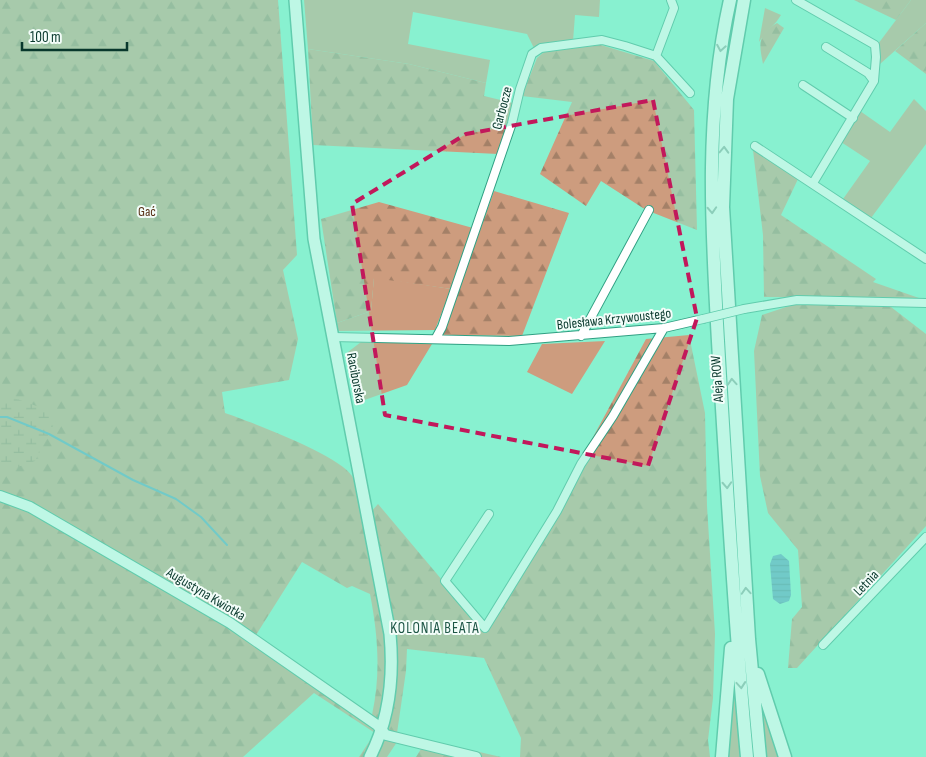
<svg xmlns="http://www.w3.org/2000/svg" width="926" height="757" viewBox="0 0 926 757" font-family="'Sofia Sans Condensed',sans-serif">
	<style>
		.grass { fill: #cd9c7e }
		.forest { fill: url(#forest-firs); fill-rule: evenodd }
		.wetland { fill: url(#wetland-marsh) }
		.water { fill: url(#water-rules) }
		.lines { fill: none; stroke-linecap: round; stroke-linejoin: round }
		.stream { stroke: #559cbf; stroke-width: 2 }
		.minor-casing { stroke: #30a083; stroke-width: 10 }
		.tertiary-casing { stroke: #30a083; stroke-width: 12 }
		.secondary-casing { stroke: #30a083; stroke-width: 14 }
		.primary-casing { stroke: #30a083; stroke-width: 15 }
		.minor { stroke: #fff; stroke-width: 8 }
		.tertiary { stroke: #fff; stroke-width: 10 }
		.secondary { stroke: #fff; stroke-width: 11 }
		.primary { stroke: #fff; stroke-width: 12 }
		.minor-bridge-casing { stroke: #30a083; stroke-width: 10; stroke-linecap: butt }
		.minor-bridge { stroke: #fff; stroke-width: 8 }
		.oneway { stroke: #90a5a0 }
		.marked { fill: none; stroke: #c2185b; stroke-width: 4; stroke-dasharray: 10 6; stroke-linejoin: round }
		.labels { text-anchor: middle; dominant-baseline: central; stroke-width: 4; stroke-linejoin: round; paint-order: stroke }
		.street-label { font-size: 14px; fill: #08382c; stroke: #f3fdf9 }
		.park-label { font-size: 14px; fill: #582f15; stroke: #f3fdf9 }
		.neighbourhood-label { font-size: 15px; letter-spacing: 1px; fill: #1d5646; stroke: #f3fdf9 }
	</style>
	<defs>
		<pattern id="forest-firs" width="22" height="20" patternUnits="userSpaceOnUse" patternTransform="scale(1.25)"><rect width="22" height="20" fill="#cd9c7e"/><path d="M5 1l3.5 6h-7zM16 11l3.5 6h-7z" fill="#a48067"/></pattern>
		<pattern id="wetland-marsh" width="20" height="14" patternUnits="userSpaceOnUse" patternTransform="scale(1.25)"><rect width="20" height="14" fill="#cd9c7e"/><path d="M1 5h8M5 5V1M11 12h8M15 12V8" fill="none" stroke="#a48067"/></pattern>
		<pattern id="water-rules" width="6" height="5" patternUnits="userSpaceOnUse" patternTransform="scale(1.25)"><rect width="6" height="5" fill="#559cbf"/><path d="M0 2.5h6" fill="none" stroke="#44809b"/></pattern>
	</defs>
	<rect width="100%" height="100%" fill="#88f1d0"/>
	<!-- grass -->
	<path class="grass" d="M304,0H600L599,17L575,15L573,41L534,48L527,34L413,12L408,44L490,60L486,83L409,64L308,49Z
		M911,0H926V23L880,64L878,44Z
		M765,8L781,15C774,27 767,29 759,42Z
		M914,99L926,111V144L871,218L843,199L870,161L841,142L860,111L890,132Z
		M374,277L451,289L435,330L338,331L337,323L371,311Z
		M605,341L572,394L527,372L542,344Z
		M361,342L432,344L407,385L356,403L348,352Z
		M732,670L740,757H725Z
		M759,688L781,757H766Z"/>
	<!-- forest -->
	<path class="forest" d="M0,0H278L297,255L283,270L298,339L289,380L222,392L225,413C251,422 339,455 352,476C358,485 360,509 363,521L378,504L485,631L564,505L585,465L584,454L646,339L689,335L705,413L707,506L715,634L713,698L708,740L710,757H520L521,738L484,658L407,649L406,671L397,733L501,757H416L421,749L397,742L387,757H359L375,733L314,693L243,757H0ZM302,562L347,588L352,586L370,594C378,635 381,674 372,715L256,635Z
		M854,0H911L896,20Z
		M777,23L784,28L763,64C759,43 757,35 777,23Z
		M926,23V74L895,51Z
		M601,45L654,61L694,110L697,230L646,210L601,181L586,206L540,174L572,102L522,96L537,58L544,52Z
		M308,49L409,64L486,83L484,96L513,103L498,154L313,145Z
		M753,150L798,179L781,215L876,279L873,282L919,298L764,297L763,235Z
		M494,191L569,213L522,336L442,335Z
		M379,202L473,228L451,289L374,278L371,311L337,323L321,219Z
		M795,304L891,307L926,334V526L797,668H788L792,619L802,607L798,550L768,513L760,476L754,351L762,315Z"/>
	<!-- wetland -->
	<path class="wetland" d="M0,393L59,414L35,461L9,470L0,469Z"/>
	<!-- water -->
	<path class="water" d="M781,554L789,561L791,595L789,601L780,604L773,599L770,564L773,556Z"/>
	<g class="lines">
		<!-- stream -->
		<path class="stream" d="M0,417H7L49,434L133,480L176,499L201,517L227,545"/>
		<!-- minor casing -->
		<g class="minor-casing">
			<path id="minor" d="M796,0L875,45L876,57L874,81
				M656,56L674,8L671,0
				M803,85L853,118
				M755,146L926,259
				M813,183L874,81L868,73L826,47
				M744,309L797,300L926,303
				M581,336L649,210
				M333,337L509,341L664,328L703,319
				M436,338L442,327L512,123L520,89L532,54L541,48L602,40L625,46L656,56L690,93
				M489,514L445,581L485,628L557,511L581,464L613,416L664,328
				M823,645L926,537"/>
		</g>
		<!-- tertiary casing -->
		<g class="tertiary-casing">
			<path id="tertiary" d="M0,496L30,507L230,623L377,725L386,735L476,757"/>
		</g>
		<!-- secondary casing -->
		<g class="secondary-casing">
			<path id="secondary" d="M295,0L314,239L390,634C394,677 390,718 370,757"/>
		</g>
		<!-- primary casing -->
		<g class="primary-casing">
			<path id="primary" d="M730,0C702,125 713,249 720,376C728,503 735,630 747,757
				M744,0L727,99L723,207L749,639L760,757
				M758,674L785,757
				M722,757L731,648"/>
		</g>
		<!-- minor -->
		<use href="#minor" class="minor"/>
		<!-- tertiary -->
		<use href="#tertiary" class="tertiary"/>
		<!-- secondary -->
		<use href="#secondary" class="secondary"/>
		<!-- primary -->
		<use href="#primary" class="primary"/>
		<!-- minor-bridge casing -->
		<g class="minor-bridge-casing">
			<path id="minor-bridge" d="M703,319L744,309"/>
		</g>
		<!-- minor-bridge -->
		<use href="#minor-bridge" class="minor-bridge"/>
	</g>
	<!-- one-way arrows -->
	<defs><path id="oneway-chevron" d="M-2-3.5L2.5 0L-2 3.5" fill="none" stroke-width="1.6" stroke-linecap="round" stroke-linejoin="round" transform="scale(1.25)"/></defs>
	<g class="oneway">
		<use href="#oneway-chevron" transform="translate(721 48) rotate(100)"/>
		<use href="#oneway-chevron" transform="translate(724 150) rotate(-88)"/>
		<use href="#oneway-chevron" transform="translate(712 210) rotate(87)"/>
		<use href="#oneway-chevron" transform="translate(732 382) rotate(-94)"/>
		<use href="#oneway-chevron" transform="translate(727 485) rotate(87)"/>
		<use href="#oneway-chevron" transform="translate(746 591) rotate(-94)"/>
		<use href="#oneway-chevron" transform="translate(741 685) rotate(85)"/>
	</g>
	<!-- marked area -->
	<path d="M0 0H926V757H0ZM653,100L697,318L648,466L385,415L352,204L466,134Z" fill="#88f1d0" fill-opacity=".55" fill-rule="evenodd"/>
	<path class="marked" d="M653,100L697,318L648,466L385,415L352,204L466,134Z"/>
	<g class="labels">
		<!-- street labels -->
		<g class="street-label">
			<text transform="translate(502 108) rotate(-75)">Garbocze</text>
			<text transform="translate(614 319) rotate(-6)">Bolesława Krzywoustego</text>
			<text transform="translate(356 378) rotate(79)">Raciborska</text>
			<text transform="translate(717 379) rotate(-94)">Aleja ROW</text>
			<text transform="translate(866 583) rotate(-46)">Letnia</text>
			<text transform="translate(206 594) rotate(31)">Augustyna Kwiotka</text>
		</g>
		<!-- park labels -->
		<g class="park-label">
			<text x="147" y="211">Gać</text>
		</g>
		<!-- neighbourhood labels -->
		<g class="neighbourhood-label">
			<text x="435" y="628">KOLONIA BEATA</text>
		</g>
	</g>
	<!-- scale -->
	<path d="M22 42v8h105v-8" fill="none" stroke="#08382c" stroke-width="2.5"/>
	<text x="30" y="42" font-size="15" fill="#08382c" stroke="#f3fdf9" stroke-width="4" paint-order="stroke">100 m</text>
</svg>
